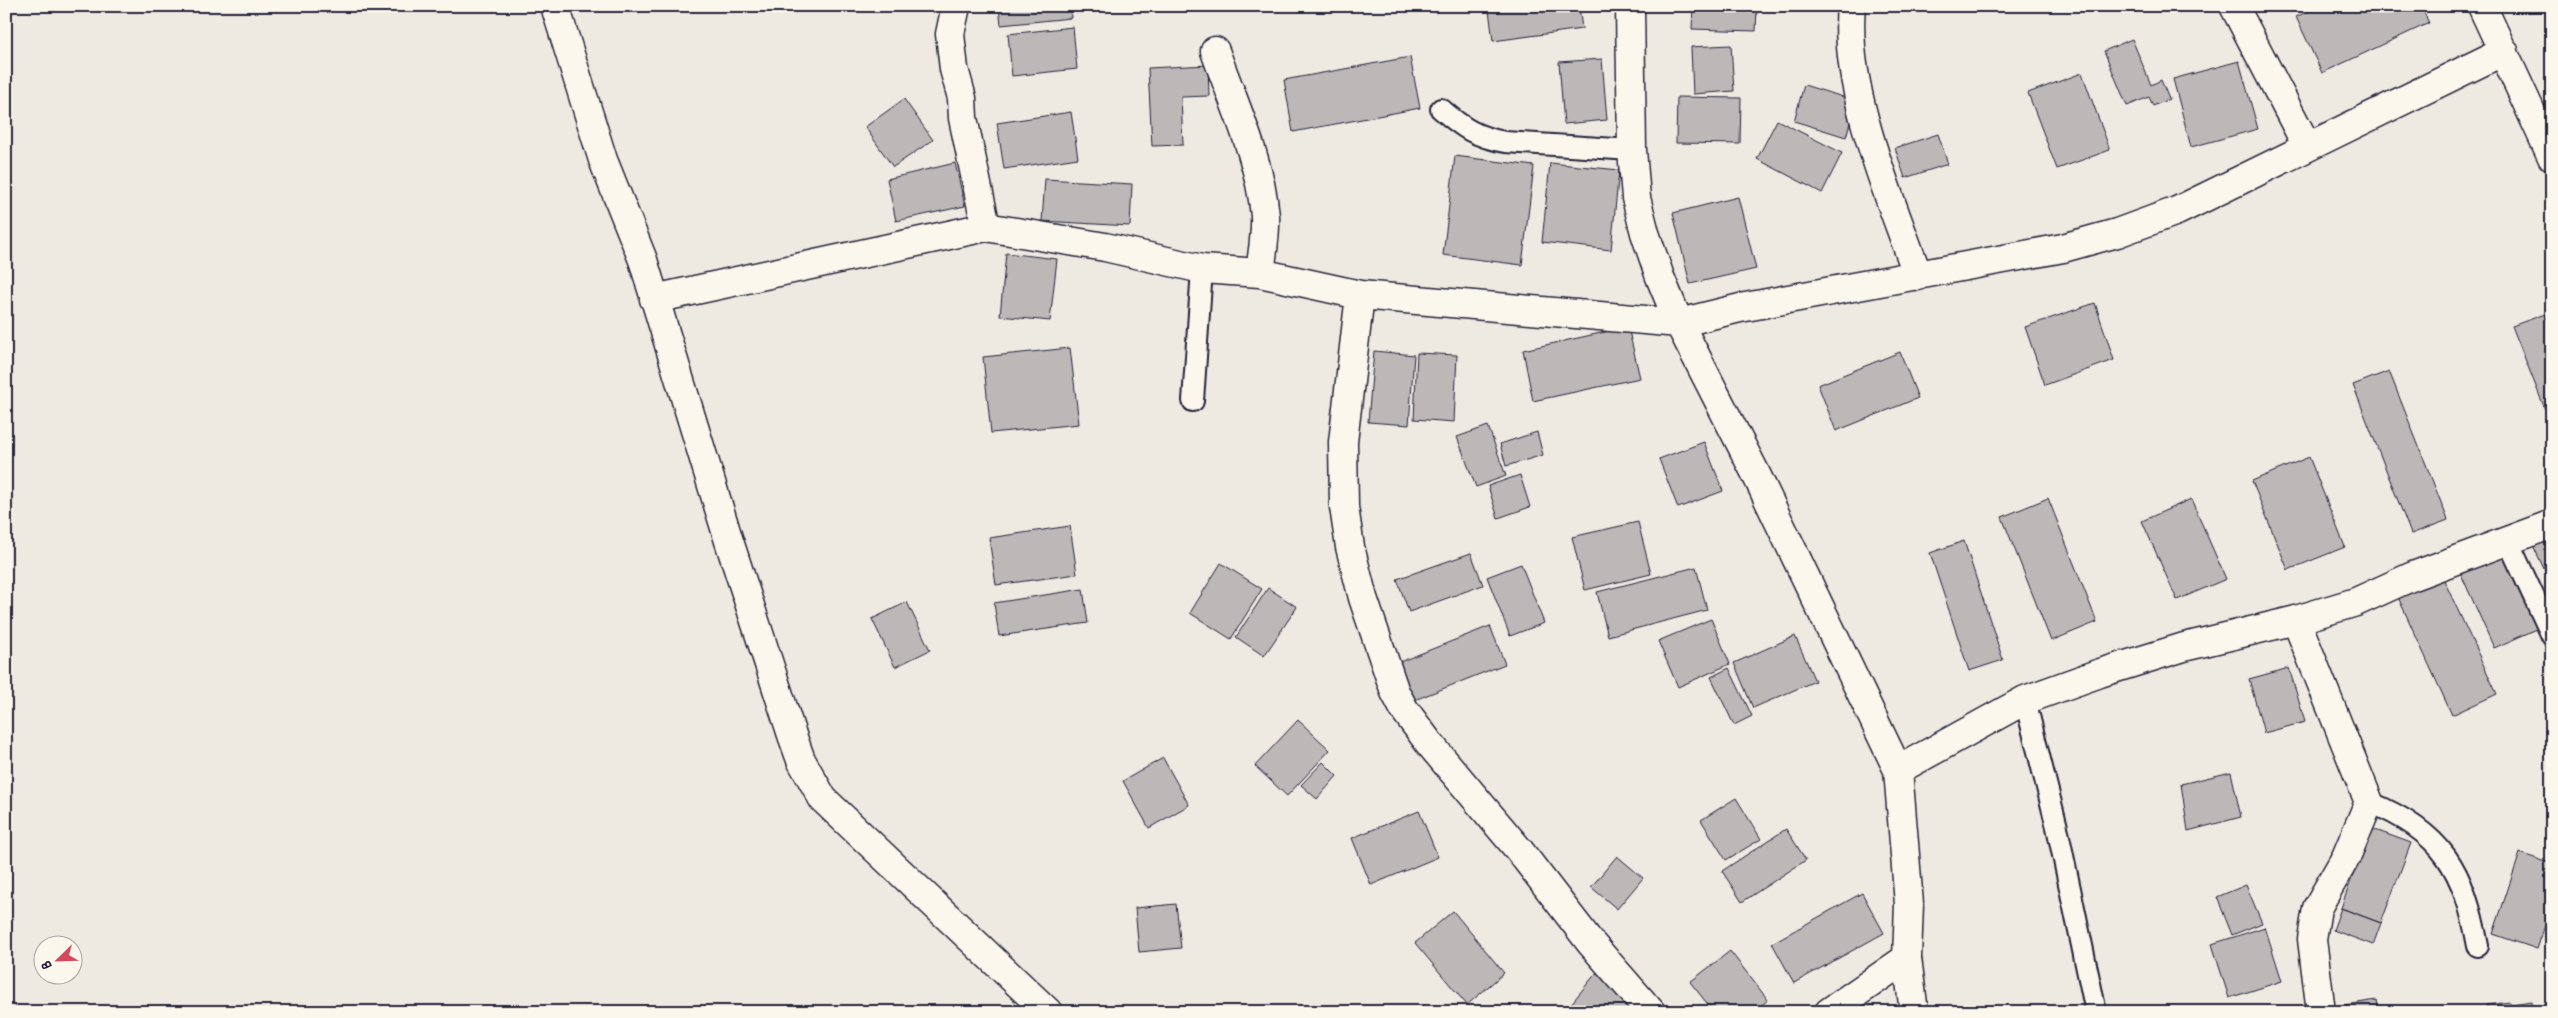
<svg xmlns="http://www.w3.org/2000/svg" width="2558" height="1018" viewBox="0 0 2558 1018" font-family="'Patrick Hand',sans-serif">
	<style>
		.building { fill: #bcb8b8; stroke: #22223b }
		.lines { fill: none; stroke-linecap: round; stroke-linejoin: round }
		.service-casing { stroke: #22223b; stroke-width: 24 }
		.minor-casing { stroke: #22223b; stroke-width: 31 }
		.service { stroke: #fbf7ec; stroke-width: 20 }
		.minor { stroke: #fbf7ec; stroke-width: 28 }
	</style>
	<rect width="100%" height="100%" fill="#eeeae2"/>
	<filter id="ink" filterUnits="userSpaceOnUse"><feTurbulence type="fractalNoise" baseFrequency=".02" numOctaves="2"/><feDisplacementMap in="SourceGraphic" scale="10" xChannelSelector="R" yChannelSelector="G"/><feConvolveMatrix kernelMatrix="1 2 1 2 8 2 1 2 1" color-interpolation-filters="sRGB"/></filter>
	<g filter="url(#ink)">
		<!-- building -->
		<path class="building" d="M999,6H1070L1071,18L1001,25Z
			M1514,6H1579L1582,29L1493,41L1489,10Z
			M1693,6H1757L1756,31L1692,29Z
			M1797,6H1843L1842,12Z
			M2319,6H2421L2429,23L2322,73L2296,17Z
			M2543,6H2552V22H2550Z
			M1073,27L1077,69L1012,76L1008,34Z
			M2132,39L2151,85L2161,80L2169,99L2153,106L2149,97L2127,106L2104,51Z
			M1731,45L1734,91L1693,94L1691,47Z
			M1410,57L1420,108L1293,132L1284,80Z
			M1602,59L1607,120L1564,124L1559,62Z
			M2239,61L2258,129L2191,147L2173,79Z
			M1208,65L1209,96L1181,97L1183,145L1152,146L1148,68Z
			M2082,73L2110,150L2057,169L2028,93Z
			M1804,85L1856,101L1846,137L1794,121Z
			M1677,97L1741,98L1740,144L1676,143Z
			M904,99L933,140L893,167L865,127Z
			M1071,112L1078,158L1004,169L997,123Z
			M1777,120L1842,153L1822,193L1757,159Z
			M1938,134L1948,164L1905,178L1895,148Z
			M1455,156L1534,166L1522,265L1443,255Z
			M955,163L965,206L896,221L887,179Z
			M1550,163L1619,170L1611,250L1542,242Z
			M1045,179L1132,184L1130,226L1042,221Z
			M1738,197L1756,269L1690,284L1673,213Z
			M1006,253L1057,259L1050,321L1000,316Z
			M2095,303L2114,360L2045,385L2025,327Z
			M2545,314L2552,331V427L2512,326Z
			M1628,327L1640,378L1533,401L1523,350Z
			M1070,348L1079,424L991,433L983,357Z
			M1374,351L1414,355L1409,425L1368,422Z
			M1900,352L1918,398L1836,431L1818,385Z
			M1417,353L1457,355L1454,422L1414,419Z
			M2389,371L2448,520L2411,534L2353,385Z
			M1488,426L1506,476L1476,487L1457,437Z
			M1537,432L1543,455L1506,466L1500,444Z
			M1704,442L1723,491L1678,508L1659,459Z
			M2309,457L2345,547L2288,570L2252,481Z
			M1520,475L1530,507L1498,518L1488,486Z
			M2048,498L2097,622L2051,641L2002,517Z
			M2191,499L2226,579L2177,600L2142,521Z
			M1638,522L1651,574L1585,590L1572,537Z
			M1070,526L1077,574L996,585L989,538Z
			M2552,532V586L2531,541Z
			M1964,541L2003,660L1969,671L1930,553Z
			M2512,551L2546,625L2494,648L2461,574Z
			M1471,553L1483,585L1409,612L1397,579Z
			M1221,563L1262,589L1231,639L1190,613Z
			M1521,564L1544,623L1510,636L1487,577Z
			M1696,567L1707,610L1608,636L1597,592Z
			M2441,574L2497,694L2452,715L2397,595Z
			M1268,588L1297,607L1264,656L1236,637Z
			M1083,589L1088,623L999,636L994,603Z
			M907,602L930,650L895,667L872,619Z
			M1711,619L1730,664L1678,687L1658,641Z
			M1490,626L1505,664L1412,701L1397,663Z
			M1795,636L1815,681L1753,708L1734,663Z
			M1729,668L1752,716L1734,725L1711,677Z
			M2289,668L2305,722L2264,733L2249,679Z
			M1298,720L1330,750L1287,796L1255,766Z
			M1163,758L1189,805L1149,828L1123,781Z
			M1323,762L1337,776L1317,799L1301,785Z
			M2231,772L2241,817L2188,831L2181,784Z
			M1736,798L1761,839L1726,860L1701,820Z
			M1419,811L1438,857L1371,885L1352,838Z
			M2370,828L2411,843L2381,923L2341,908Z
			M1786,829L1806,860L1742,902L1722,871Z
			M2520,853L2552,864V905L2537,949L2493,934Z
			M1617,856L1643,878L1617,909L1591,887Z
			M2246,885L2262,923L2232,935L2217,897Z
			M1862,893L1884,933L1794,983L1772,943Z
			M1176,904L1181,948L1139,952L1135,908Z
			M2341,908L2381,923L2373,945L2333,930Z
			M1453,911L1504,973L1467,1005L1415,943Z
			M2265,927L2282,981L2229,998L2212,944Z
			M1730,951L1768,1000L1753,1012H1714L1690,982Z
			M1597,972L1639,1006L1635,1012H1578L1570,1005Z
			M2377,1000L2379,1012H2339L2338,1006Z
			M2510,1002L2511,1012H2488L2487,1005Z
			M2532,1002L2533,1012H2512L2511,1005Z
			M1873,1004L1878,1012H1862Z
			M2552,1006V1012H2533V1008Z"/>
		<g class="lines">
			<!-- service casing -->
			<g class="service-casing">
				<path id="service" d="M1441,109C1463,128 1476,137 1505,142L1632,150
					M1193,401L1202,269
					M2508,541L2552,636
					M2025,700L2057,827L2096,1012
					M2369,802C2443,832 2464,870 2478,946"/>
			</g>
			<!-- minor casing -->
			<g class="minor-casing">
				<path id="minor" d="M555,6L603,160L643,260L729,541L792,735L801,760L823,799L1048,1012
					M956,6L950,34L954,69L962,98L963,118L986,227
					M1630,6L1632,150L1636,198L1645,233L1660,277L1679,323L1755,472L1898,770L2025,700L2100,673L2184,647L2296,620L2356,602L2413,576L2552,524
					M1851,6C1843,90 1890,197 1918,276
					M2234,6L2307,146
					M2482,6L2552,157
					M1215,51C1234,104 1260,159 1265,216C1266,235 1262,255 1260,273
					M1360,295L1343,442L1344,507L1350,547L1363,598L1395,692L1404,709L1429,743L1519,850L1590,942L1651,1012
					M654,299L986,227L1105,247L1202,269L1260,273L1360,295L1679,323L1740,308L2063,248L2117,233L2177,211L2504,51
					M2296,620L2369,802L2346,857L2317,908L2312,939L2321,1012
					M1898,770L1909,904L1907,958L1914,1012
					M1829,1012L1907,958"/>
			</g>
			<!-- service -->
			<use href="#service" class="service"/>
			<!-- minor -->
			<use href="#minor" class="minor"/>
		</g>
	</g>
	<!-- margin -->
	<rect width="2558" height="1018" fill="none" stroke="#fbf7ec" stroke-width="25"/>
	<rect x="12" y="12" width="2533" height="993" fill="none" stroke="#22223b" stroke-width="2" filter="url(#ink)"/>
	<!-- north arrow -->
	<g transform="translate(58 960) rotate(247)"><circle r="24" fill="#fbf7ec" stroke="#a4a2a5"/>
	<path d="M0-4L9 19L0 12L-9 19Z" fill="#d1495b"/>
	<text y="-8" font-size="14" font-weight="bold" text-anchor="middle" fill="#22223b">B</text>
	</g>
</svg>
